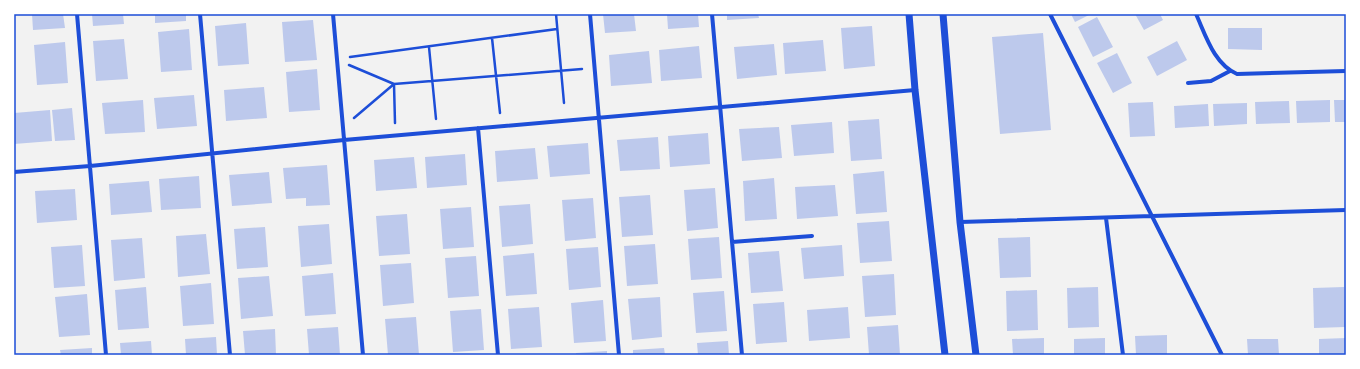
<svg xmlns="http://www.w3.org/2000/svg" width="1360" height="369" viewBox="0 0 1360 369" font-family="'Work Sans',sans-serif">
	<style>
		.building { fill: #bdc9ec }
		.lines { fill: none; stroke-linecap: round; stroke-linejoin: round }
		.path { stroke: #1d4ed8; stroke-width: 2.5 }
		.minor { stroke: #1d4ed8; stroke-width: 4 }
		.tertiary { stroke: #1d4ed8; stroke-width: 7 }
		.neatline { fill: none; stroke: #1d4ed8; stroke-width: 1.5 }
	</style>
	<rect width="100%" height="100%" fill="#f2f2f2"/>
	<!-- building -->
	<path class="building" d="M32,14H63L65,28L33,30Z
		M92,14H123L124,24L93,26Z
		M155,14H186V21L155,23Z
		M603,14H634L636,31L605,33Z
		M667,14H698L699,27L668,29Z
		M727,14H758L759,18L727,20Z
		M1071,14H1091L1075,22Z
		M1135,14H1160L1163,20L1144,30Z
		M1097,17L1113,47L1093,57L1078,27Z
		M313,20L317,60L285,62L282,22Z
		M246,23L249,64L218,66L215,26Z
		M872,26L875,66L844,69L841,28Z
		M1228,28H1262V50L1228,49Z
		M189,29L192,70L161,72L158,32Z
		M1043,33L1051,130L1000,134L992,37Z
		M124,39L128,79L96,81L93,41Z
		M823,40L826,71L785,74L783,43Z
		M1177,41L1187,60L1157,76L1147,57Z
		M65,42L68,83L37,85L34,45Z
		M774,44L777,75L737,79L734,47Z
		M699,46L702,78L661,81L659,50Z
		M649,51L652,83L611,86L609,55Z
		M1117,53L1132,83L1113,93L1097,63Z
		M317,69L320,110L289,112L286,72Z
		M264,87L267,118L226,121L224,90Z
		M194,95L197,126L157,129L154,98Z
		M143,100L145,132L105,134L102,103Z
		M1330,100V122L1297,123L1296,101Z
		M1334,100H1346V122H1335Z
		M1289,101L1290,123L1256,124L1255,102Z
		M1153,102L1155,136L1130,137L1128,103Z
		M1247,103V124L1214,126L1213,104Z
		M1208,104L1209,126L1175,128L1174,106Z
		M72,108L75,140L55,141L52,110Z
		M50,110L52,141L14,144V113Z
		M879,119L882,159L851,161L848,121Z
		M832,122L834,153L794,156L791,125Z
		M779,127L782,158L742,161L739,129Z
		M708,133L710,164L670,167L668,136Z
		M658,137L660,169L620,171L617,140Z
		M588,143L590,174L550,177L547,146Z
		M535,148L538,179L497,182L495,151Z
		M465,154L467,185L427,188L425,157Z
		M414,157L417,188L376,191L374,160Z
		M327,165L330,205L306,206V198L286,199L283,168Z
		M884,171L887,212L856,214L853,174Z
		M269,172L272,203L232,206L229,175Z
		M199,176L201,208L161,210L159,179Z
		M774,178L777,219L745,221L743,181Z
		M149,181L152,212L111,215L109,184Z
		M835,185L838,216L797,219L795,187Z
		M715,188L718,228L687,231L684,190Z
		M75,189L77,220L37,223L35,191Z
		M650,195L653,235L622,237L619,197Z
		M593,198L596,238L565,241L562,200Z
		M530,204L533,244L502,247L499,206Z
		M471,207L474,247L443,249L440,209Z
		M407,214L410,254L379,256L376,216Z
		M889,221L892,261L860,263L857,223Z
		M329,224L332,264L301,267L298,226Z
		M265,227L268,267L237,269L234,229Z
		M206,234L210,274L178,277L176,236Z
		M719,237L722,278L691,280L688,239Z
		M1030,237L1031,277L1000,278L998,238Z
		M142,238L145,278L114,281L111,240Z
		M655,244L658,284L627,286L624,246Z
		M82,245L85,286L54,288L51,247Z
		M842,245L844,276L804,279L801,248Z
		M598,247L601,287L569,290L566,249Z
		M779,251L783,291L751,293L748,253Z
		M534,253L537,294L506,296L503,256Z
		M476,256L479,296L448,298L445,258Z
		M411,263L414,303L383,306L380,265Z
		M333,273L336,314L305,316L302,276Z
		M894,274L896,315L865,317L862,276Z
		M269,276L273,316L241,319L238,278Z
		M211,283L214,324L183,326L180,286Z
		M146,287L149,328L118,330L115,290Z
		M1098,287L1099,327L1068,328L1067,288Z
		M1344,287L1345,327L1314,328L1313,288Z
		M1037,290L1038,330L1007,331L1006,291Z
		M724,291L727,331L696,333L693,293Z
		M87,294L90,335L59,337L55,297Z
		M660,297L662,337L632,340L628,299Z
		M603,300L606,341L574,343L571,303Z
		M784,302L787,342L756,344L753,304Z
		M539,307L542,347L511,349L508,309Z
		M848,307L850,338L809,341L807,310Z
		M481,309L484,350L453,352L450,311Z
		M416,317L419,355H388L385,319Z
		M898,325L900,355H869L867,327Z
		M338,327L340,355H309L307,329Z
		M275,329L276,355H245L243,331Z
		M1167,335V355H1136L1135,336Z
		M216,337L217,355H186L185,339Z
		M1044,338V355H1013L1012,339Z
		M1105,338V355H1074V339Z
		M1346,338V355H1319V339Z
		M1247,339H1278L1279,355H1248Z
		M151,341L152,355H121L120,343Z
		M728,341L729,355H698L697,343Z
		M92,348V355H61L60,350Z
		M664,348L665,355H633V350Z
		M607,351V355H576V353Z"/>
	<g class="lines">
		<!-- path -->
		<path class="path" d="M556,14L564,103
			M492,38L500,113
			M429,47L436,119
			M350,57L557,29
			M349,65L394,84L395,123
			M354,118L394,84L582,69"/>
		<!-- minor -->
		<path class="minor" d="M77,14L106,355
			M200,14L230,355
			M333,14L363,355
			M590,14L619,355
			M712,14L742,355
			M1050,14L1222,355
			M1196,14C1206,36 1214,64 1237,74L1346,71
			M1188,83L1211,81L1230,71
			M478,128L498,355
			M14,172L90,166L344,140L915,90
			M1106,218L1123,355
			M960,222L1346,210
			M732,242L812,236"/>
		<!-- tertiary -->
		<path class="tertiary" d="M909,14L915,90L945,355
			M943,14L960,222L976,355"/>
	</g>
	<!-- border -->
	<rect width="1360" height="369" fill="none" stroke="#ffffff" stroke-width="30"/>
	<rect x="15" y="15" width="1330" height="339" class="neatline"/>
</svg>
